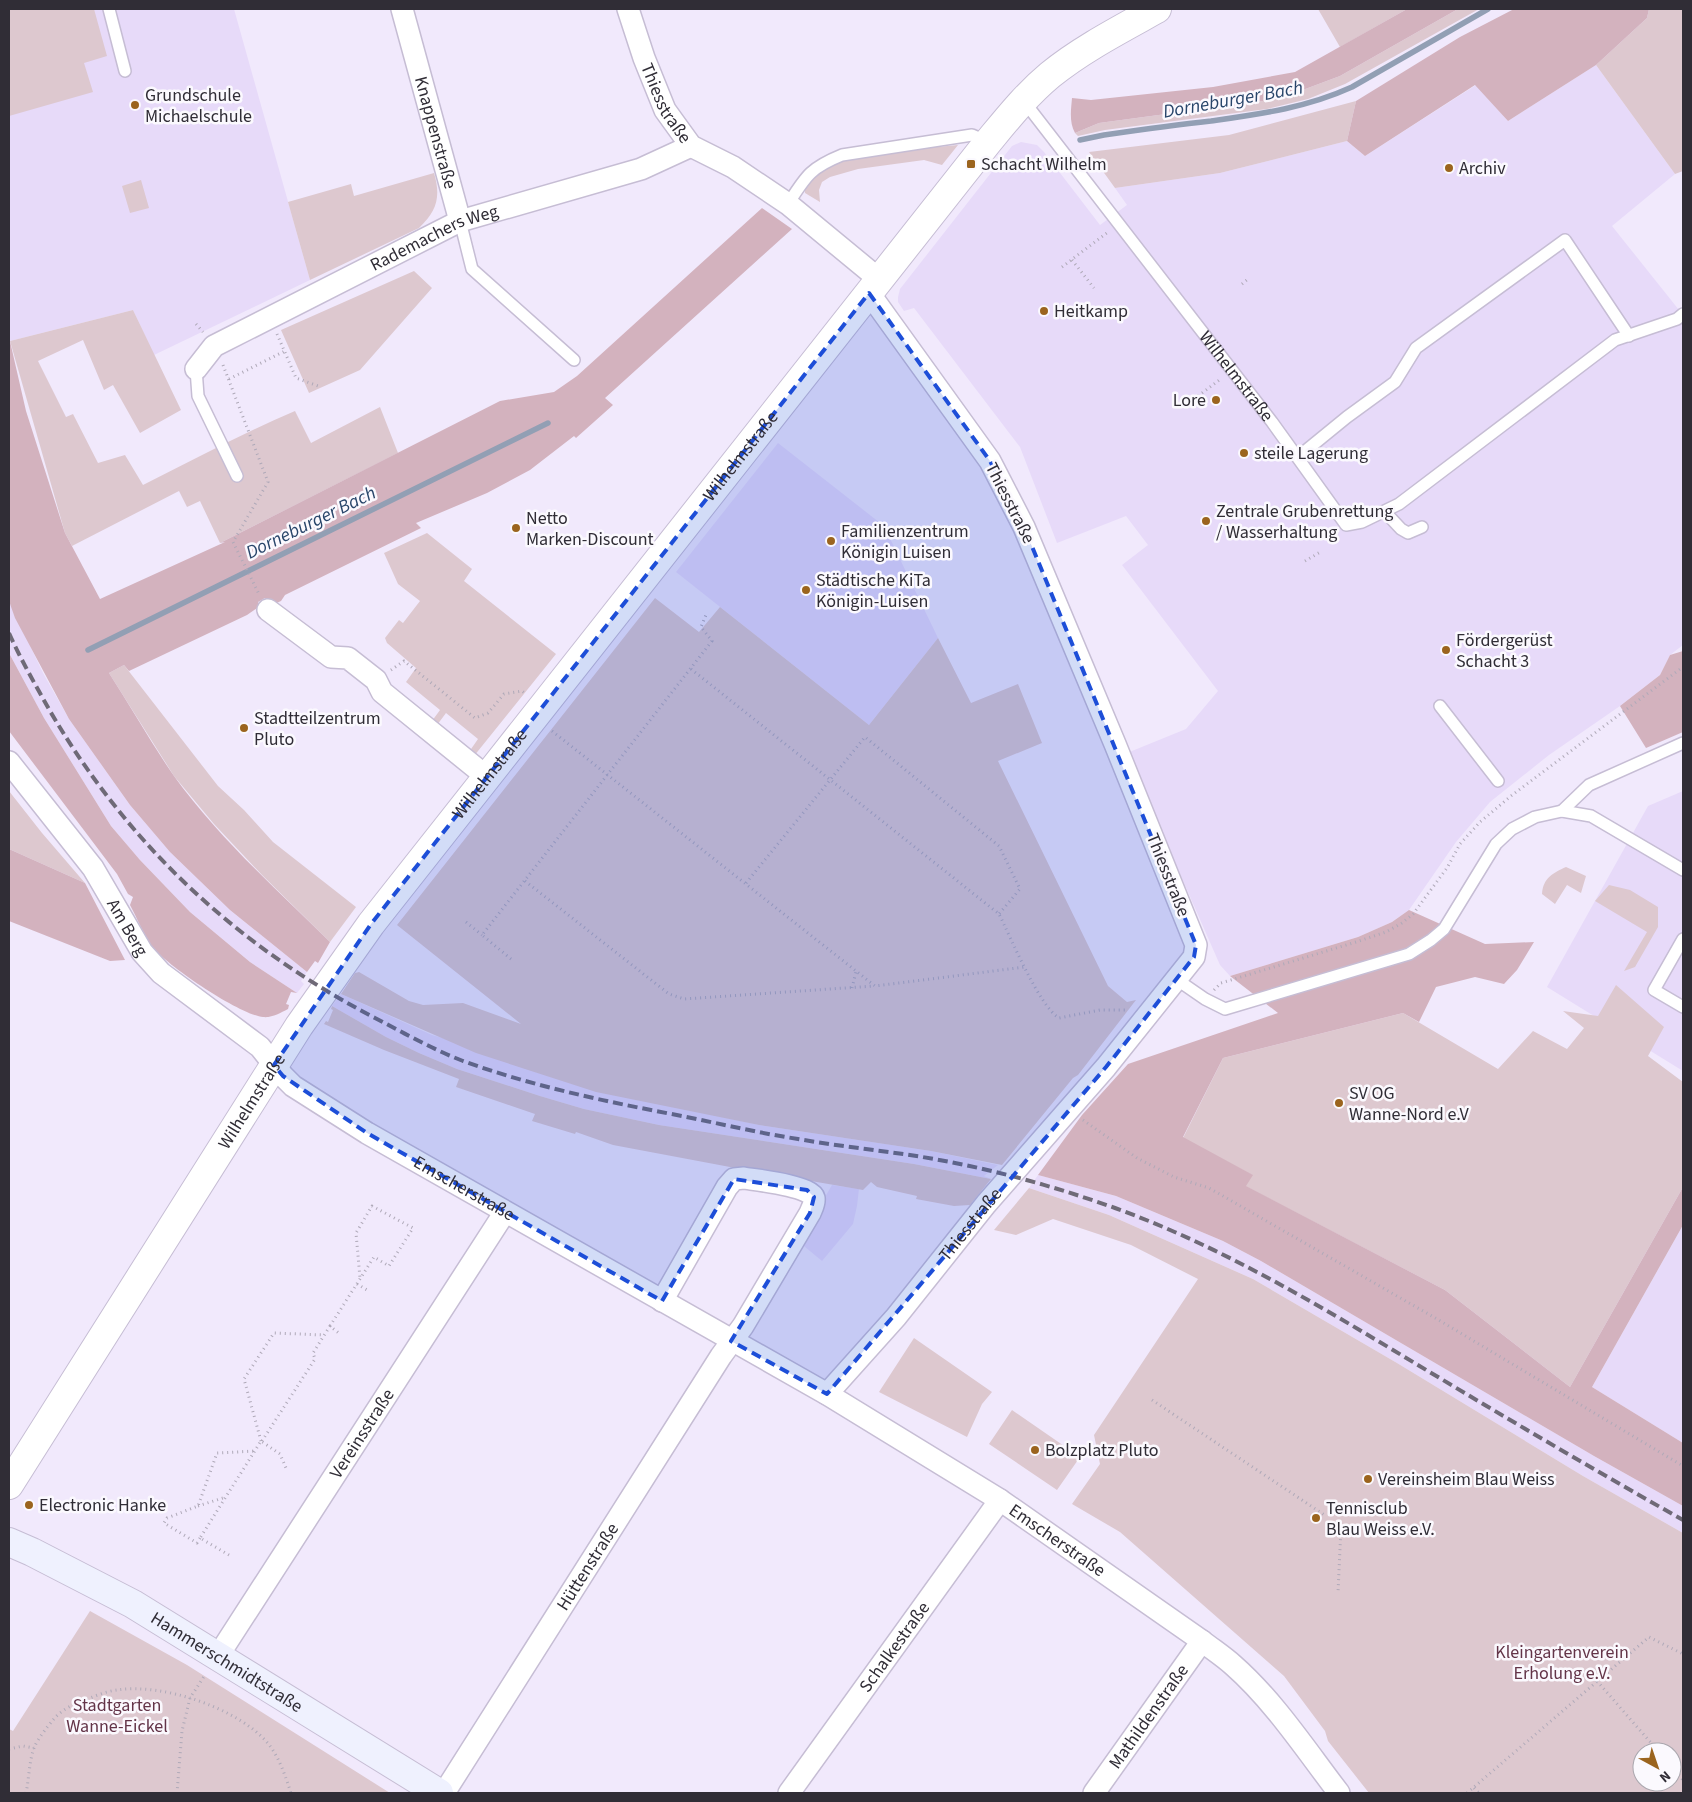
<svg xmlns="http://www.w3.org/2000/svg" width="1692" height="1802" viewBox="0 0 1692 1802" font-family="'Source Sans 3',sans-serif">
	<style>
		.built { fill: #e7daf9 }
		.green { fill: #ddc8cf; fill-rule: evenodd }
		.forest { fill: #d3b2be }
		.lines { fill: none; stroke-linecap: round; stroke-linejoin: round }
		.stream { stroke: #929fb4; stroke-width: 5.5 }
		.service-casing { stroke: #c6bdd4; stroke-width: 14 }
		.minor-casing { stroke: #c6bdd4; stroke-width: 24 }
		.tertiary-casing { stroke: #c6bdd4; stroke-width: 30 }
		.secondary-casing { stroke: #c6bdd4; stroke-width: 30 }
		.path { stroke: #afa9b8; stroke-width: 3; stroke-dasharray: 1 4; stroke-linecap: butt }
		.service { stroke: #fff; stroke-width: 11 }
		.minor { stroke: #fff; stroke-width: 21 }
		.tertiary { stroke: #fff; stroke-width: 28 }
		.secondary { stroke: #eff1fe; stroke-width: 28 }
		.rail { stroke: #6f6a77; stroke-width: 4; stroke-dasharray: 10 5; stroke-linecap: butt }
		.marked { fill: #1d4ed8; fill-opacity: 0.2; stroke: #1d4ed8; stroke-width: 4; stroke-dasharray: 10 6; stroke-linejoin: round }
		.poi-dot { fill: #9b641e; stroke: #fbf9fe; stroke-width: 2 }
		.labels { text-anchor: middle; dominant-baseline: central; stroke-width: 5; stroke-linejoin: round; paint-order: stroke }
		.poi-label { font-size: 18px; fill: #302d36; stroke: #fbf9fe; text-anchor: start }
		.street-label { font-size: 18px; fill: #302d36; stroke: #fbf9fe }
		.park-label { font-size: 18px; fill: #633448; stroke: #fbf9fe }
		.water-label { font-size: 19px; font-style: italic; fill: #28456a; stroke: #fbf9fe }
	</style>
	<rect width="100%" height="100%" fill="#f1e9fc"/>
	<!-- built -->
	<path class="built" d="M9,9H234L310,280L154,355L133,310L10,341Z
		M1596,65L1675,174L1612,226L1683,315V645L1670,655L1660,675L1620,706L1549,755L1490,802L1456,842L1409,910L1392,922L1358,937L1230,976L1220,965L1127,753L1186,729L1218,691L1122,565L1148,545L1126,516L1057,543L1020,447L914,308L904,311L898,302V297L900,289L1012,146L1021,142L1037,145L1044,152L1100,225L1127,205L1115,188L1220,173L1347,141L1365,156L1476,85L1508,121Z
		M778,443L884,526L938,638L869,725L676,572Z
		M9,601L43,673L69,719L130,805L170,852L230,910L307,972L301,981L304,984L297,993L250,962L190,912L140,860L111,826L44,718L9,653Z
		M1683,791V1071L1547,987L1648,806Z
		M341,994L432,1035L718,1116L759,1125L931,1151L998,1165L984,1176L991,1179L914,1164L659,1125L584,1109L540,1096L457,1069L419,1053L386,1037L332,1006Z
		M1038,1175L1116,1196L1223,1241L1261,1261L1594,1456L1683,1506V1533L1583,1476L1397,1363L1253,1279L1109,1215L1029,1188Z
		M832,1185L859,1189L857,1206L853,1224L822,1261L799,1242Z
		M1683,1225V1443L1592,1387Z"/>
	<!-- green -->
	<path class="green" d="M9,9H94L107,56L84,63L93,92L9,116Z
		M1318,9H1407L1340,47Z
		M1458,9H1479L1345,84L1308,99L1267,109L1105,130L1078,136L1075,133L1099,123L1263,101L1292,94L1340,76Z
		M1649,9H1683V171L1675,174L1596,65L1647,18Z
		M1356,101L1347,141L1220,173L1115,188L1089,152L1229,135Z
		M958,145L942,165L924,160L858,169L830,177L822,182L819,190L820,202L805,193V190C808,184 812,179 816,175C845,150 920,149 958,145Z
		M434,173C441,197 437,211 419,228L310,280L288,202L351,184L354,196Z
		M141,180L149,208L130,213L122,186Z
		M414,271L432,288L360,370L309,393L281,330Z
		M133,310L181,410L140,433L113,385L104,390L83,340L38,361L66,417L73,414L98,463L125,455L143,485C193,460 243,433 295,411L311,443L380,407L398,453L220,543L200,501L187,507L179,491L72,546L65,533L10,341Z
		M427,533L472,569L464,581L556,654L474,756L469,752L478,739L446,713L437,725L432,721L440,710L406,682L416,668L387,643L385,638L399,620L403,623L420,601L398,584L384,553Z
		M655,598L699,632L720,607L869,725L938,638L971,703L1018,684L1042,743L998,761L1108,986L1127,1002L1136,1000L1078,1075L1073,1078L1002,1165L931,1151L759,1125L596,1092L476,1053L341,994L355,973L359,972L409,1001L423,1005L463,1003L521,1024L397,925Z
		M124,665L218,786L244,810L273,842L356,907L330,942L262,875L214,824L174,776L109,673Z
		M9,791L42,833L85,883L9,849Z
		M1566,867L1586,876L1581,893L1567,885L1555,904L1542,894C1543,878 1553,873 1566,867Z
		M1609,885L1630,890L1658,907V927L1635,967L1624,971L1647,932L1595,901Z
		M1616,985L1664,1027L1648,1056L1683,1082V1187L1570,1387L1445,1290L1245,1186L1252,1175L1183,1138L1223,1058L1403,1013L1498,1069L1533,1031L1567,1049L1584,1028L1563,1011L1598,1016Z
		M332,1006L386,1037L419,1053L457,1069L540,1096L584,1109L659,1125L914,1164L991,1179L970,1205L954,1206L916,1199L917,1196L877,1187L871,1182L863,1190L730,1167L613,1145L576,1132L575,1134L532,1121L535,1114L456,1087L459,1079L384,1050L324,1024L326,1021L328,1022L333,1010L331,1009Z
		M1029,1188L1109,1215L1253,1279L1397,1363L1583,1476L1683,1533V1793H1369L1328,1741L1325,1731L1284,1676L1120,1532L1072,1504L1100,1464L1094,1435L1198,1279L1131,1245L1053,1219L1016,1235L994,1230ZM1642,1752H1672V1782H1642Z
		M914,1338L992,1392L982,1404L967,1437L879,1392Z
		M1012,1410L1080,1457L1057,1490L989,1444Z
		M90,1611L187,1665L390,1793H9V1729L13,1731Z"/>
	<!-- forest -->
	<path class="forest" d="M1407,9H1458L1340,76L1292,94L1263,101L1099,123L1075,133C1069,122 1071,110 1072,98L1091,100L1213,87L1295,72Z
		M1514,9H1649L1647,18L1596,65L1508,121L1475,85L1365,156L1347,141L1356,101L1460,37Z
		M762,208L792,229L605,398L613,405L576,438L574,436L530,470L487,493L416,523L421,528L285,595L281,601L270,606L265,598L258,602L260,606L247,615L129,671L124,665L109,673C131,707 151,743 174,776C218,837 276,889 330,942L318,963L315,961L307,972L230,910L170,852L130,805L69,719L15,618L9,601V337L26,411L65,533L100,599L225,542L220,543L500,401L554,392L577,376Z
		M1683,651V732L1646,748L1620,706L1660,675L1670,655Z
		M9,653L44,718L111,826L140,860L190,912L250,962L297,993L291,992L286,1004L289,1005L288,1009C280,1013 272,1018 263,1017C240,1015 164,964 151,945C143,933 137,918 130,905L133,897L128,894L117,874L9,731Z
		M9,849L85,883L125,960L110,961L9,921Z
		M1409,910L1485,944L1534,942L1517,970L1504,984L1475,977L1436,987L1419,1022L1403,1013L1223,1058L1183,1137L1253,1175L1246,1186L1445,1290L1570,1387L1683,1187V1225L1592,1387L1683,1443V1506L1594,1456L1261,1261L1223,1241L1116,1196L1038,1175L1082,1115L1128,1064L1278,1013L1230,976L1358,937L1392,922Z"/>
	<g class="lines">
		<!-- stream -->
		<path class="stream" d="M1080,140L1104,135C1139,130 1175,125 1211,121C1260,114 1306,108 1352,87L1488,9
			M88,650L548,423"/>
		<!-- service casing -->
		<g class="service-casing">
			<g id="service">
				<path d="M109,9L125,71"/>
				<path id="s1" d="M1023,100L1272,422L1346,525L1362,522L1399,504L1615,340L1677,319L1683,314"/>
				<path d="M788,204C806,176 810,168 842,155L972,135L988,142"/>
				<path d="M460,221L472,269L574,360"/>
				<path d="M196,369L198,396L237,476"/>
				<path d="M1298,457L1347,417L1395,382L1416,348L1565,240L1629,336"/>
				<path d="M1385,512L1401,529L1408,533L1422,527"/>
				<path d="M1440,706L1498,781"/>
				<path d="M1562,811L1589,785L1683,743"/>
				<path d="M1683,939L1654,990L1683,1007"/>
				<path d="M1176,979L1205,999L1225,1009L1409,954L1431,940L1444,929L1496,844L1512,829L1535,817L1562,811L1591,816L1683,870"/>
			</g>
		</g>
		<!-- minor casing -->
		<g class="minor-casing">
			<g id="minor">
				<path id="s2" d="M402,9L460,221"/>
				<path id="s3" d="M628,9L644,58L665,110L691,146L733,167L788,204L880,280"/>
				<path id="s4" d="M196,369L214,346L460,221L641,169L691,146"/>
				<path d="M268,610L331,657L348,658L376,680L382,692L487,777"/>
				<path id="s5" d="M9,762L93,868L142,952L161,973L260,1047L283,1076L293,1086L367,1133L827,1394L1000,1500L1202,1641C1212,1649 1223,1656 1233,1665C1274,1701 1306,1750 1339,1793"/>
				<path id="s6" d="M827,1394L896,1317L986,1204L1106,1067L1194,957L1196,945L1115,744L1024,527L990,461L869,293"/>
				<path id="s7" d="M218,1656L505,1212"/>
				<path id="s8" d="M444,1793L721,1356L743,1326L810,1213C812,1208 815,1203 814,1198C811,1186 756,1180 744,1178L734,1179L727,1187L662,1301"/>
				<path id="s9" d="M789,1793L1000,1500"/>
				<path id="s10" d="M1094,1793L1202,1641"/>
			</g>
		</g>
		<!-- tertiary casing -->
		<g class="tertiary-casing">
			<g id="tertiary">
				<path id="s11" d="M9,1485L299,1026L371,924L988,142C1007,119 1026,95 1050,75C1082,49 1121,29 1157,9"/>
			</g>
		</g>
		<!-- secondary casing -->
		<g class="secondary-casing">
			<g id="secondary">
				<path id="s12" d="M9,1542L32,1552L133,1604L439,1793"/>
			</g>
		</g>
		<!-- path -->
		<path class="path" d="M1072,260L1094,288
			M1062,267L1108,232
			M1242,284L1249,278
			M196,324L203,332
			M277,334L296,378L321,387
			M223,365L268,482L233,542L259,594
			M229,379L285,351
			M1186,405L1222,378
			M1305,561L1322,551
			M691,669L999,914C1011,938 1039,1006 1059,1018L1100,1010H1127
			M391,670L404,661L475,718L488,713L504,694L522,691L526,694
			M552,731L875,986L1025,967
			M525,881L669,994L684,999L874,986
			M746,883L865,737L999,846L1020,889L999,914
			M466,922L482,935
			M511,959L482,935L712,641L701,627L706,615
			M852,988L856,972
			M1214,990L1221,983L1356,942L1386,932L1402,923L1413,914L1447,868L1460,844L1480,822L1511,796L1683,667
			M1083,1120L1137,1158L1174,1177L1209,1188L1437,1319L1683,1466
			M357,1284L367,1290
			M330,1326L374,1257L389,1266L413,1228L372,1206L356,1233L360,1278
			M1152,1400L1326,1516
			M261,1441L244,1379L274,1333L324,1335
			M262,1441L315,1359L313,1353L330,1326L340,1334
			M198,1506L226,1497
			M1335,1522L1341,1527L1338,1593
			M200,1538L197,1543L164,1523L167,1518L198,1506L217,1453L255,1451
			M229,1555L200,1538L261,1441L280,1454L286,1468
			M1597,1681L1659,1752
			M9,1749L23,1746L34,1748
			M1672,1767L1683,1780
			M1474,1788L1479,1793
			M26,1793C29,1779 29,1762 34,1748C37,1740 47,1727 53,1720C62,1709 75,1703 88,1699C97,1695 108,1691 117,1690C162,1683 233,1707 264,1739C278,1753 285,1775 291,1793
			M177,1793L182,1731L190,1698L205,1675
			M1467,1793L1649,1637L1683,1654"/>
		<!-- service -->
		<use href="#service" class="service"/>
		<!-- minor -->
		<use href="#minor" class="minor"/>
		<!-- tertiary -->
		<use href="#tertiary" class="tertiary"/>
		<!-- secondary -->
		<use href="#secondary" class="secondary"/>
		<!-- rail -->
		<path class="rail" d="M9,633C21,660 36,686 50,711C129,846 237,946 375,1018C404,1033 432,1049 463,1061C535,1087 608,1102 682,1116C721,1124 759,1133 798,1139C843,1147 889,1151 934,1159C996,1170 1056,1187 1115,1208C1217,1245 1310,1300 1403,1356C1496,1412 1589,1467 1683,1520"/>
	</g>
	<!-- marked area -->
	<path class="marked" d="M869,293L990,461L1024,527L1196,945L1194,957L1106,1067L827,1394L731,1341L810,1213L814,1197L807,1190L734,1179L662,1301L367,1133L283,1076L274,1065L371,924Z"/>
	<!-- markers -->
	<g class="poi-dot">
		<circle cx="135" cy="105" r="5"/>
		<rect x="966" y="159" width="10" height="10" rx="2.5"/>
		<circle cx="1449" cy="168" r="5"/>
		<circle cx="1044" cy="311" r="5"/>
		<circle cx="1216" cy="400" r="5"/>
		<circle cx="1244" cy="453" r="5"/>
		<circle cx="1206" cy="521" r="5"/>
		<circle cx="516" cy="528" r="5"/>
		<circle cx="831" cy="541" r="5"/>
		<circle cx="806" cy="590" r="5"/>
		<circle cx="1446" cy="650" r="5"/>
		<circle cx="244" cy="728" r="5"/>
		<circle cx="1339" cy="1103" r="5"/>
		<circle cx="1035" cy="1450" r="5"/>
		<circle cx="1368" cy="1479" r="5"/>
		<circle cx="29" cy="1505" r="5"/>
		<circle cx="1316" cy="1518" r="5"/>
	</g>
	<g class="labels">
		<!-- poi labels -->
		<g class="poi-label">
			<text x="145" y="95">Grundschule<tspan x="145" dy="21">Michaelschule</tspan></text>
			<text x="981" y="164">Schacht Wilhelm</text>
			<text x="1459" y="168">Archiv</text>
			<text x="1054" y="311">Heitkamp</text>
			<text x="1206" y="400" text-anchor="end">Lore</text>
			<text x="1254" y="453">steile Lagerung</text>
			<text x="1216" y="511">Zentrale Grubenrettung<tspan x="1216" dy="21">/ Wasserhaltung</tspan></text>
			<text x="526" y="518">Netto<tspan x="526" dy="21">Marken-Discount</tspan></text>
			<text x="841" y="531">Familienzentrum<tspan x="841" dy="21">Königin Luisen</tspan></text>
			<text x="816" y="580">Städtische KiTa<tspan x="816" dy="21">Königin-Luisen</tspan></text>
			<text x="1456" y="640">Fördergerüst<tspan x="1456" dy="21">Schacht 3</tspan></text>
			<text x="254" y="718">Stadtteilzentrum<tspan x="254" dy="21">Pluto</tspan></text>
			<text x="1349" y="1093">SV OG<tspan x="1349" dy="21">Wanne-Nord e.V</tspan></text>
			<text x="1045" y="1450">Bolzplatz Pluto</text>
			<text x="1378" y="1479">Vereinsheim Blau Weiss</text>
			<text x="39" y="1505">Electronic Hanke</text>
			<text x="1326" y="1508">Tennisclub<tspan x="1326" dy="21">Blau Weiss e.V.</tspan></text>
		</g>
		<!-- street labels -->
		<g class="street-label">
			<text stroke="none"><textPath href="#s3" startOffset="102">Thiesstraße</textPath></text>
			<text stroke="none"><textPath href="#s2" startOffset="128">Knappenstraße</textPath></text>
			<text stroke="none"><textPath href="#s4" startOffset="275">Rademachers Weg</textPath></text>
			<text stroke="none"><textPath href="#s1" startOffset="349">Wilhelmstraße</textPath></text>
			<text stroke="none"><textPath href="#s11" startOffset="1264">Wilhelmstraße</textPath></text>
			<text transform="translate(1010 503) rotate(63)">Thiesstraße</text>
			<text stroke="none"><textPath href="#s11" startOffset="859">Wilhelmstraße</textPath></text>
			<text transform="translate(1168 875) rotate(68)">Thiesstraße</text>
			<text stroke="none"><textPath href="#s5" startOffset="204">Am Berg</textPath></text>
			<text stroke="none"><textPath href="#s11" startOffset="454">Wilhelmstraße</textPath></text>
			<text stroke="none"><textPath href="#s5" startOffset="635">Emscherstraße</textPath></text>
			<text stroke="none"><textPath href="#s6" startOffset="222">Thiesstraße</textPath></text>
			<text stroke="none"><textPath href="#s7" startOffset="265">Vereinsstraße</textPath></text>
			<text stroke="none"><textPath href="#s5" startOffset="1325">Emscherstraße</textPath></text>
			<text stroke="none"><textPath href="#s8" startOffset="268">Hüttenstraße</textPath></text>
			<text stroke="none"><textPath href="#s9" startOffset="180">Schalkestraße</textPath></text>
			<text stroke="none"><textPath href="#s12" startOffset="249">Hammerschmidtstraße</textPath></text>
			<text stroke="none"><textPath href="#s10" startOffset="94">Mathildenstraße</textPath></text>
		</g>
		<!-- park labels -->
		<g class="park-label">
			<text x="1562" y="1652">Kleingartenverein<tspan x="1562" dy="21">Erholung e.V.</tspan></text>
			<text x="117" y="1705">Stadtgarten<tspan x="117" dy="21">Wanne-Eickel</tspan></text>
		</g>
		<!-- water labels -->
		<g class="water-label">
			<text transform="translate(1233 100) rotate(-10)">Dorneburger Bach</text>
			<text transform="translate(311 523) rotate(-26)">Dorneburger Bach</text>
		</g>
	</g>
	<!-- border -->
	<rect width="1692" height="1802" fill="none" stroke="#302d36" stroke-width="20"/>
	<!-- north arrow -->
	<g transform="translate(1657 1767) rotate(140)"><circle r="24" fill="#fbf9fe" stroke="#aaa7ae"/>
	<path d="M0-4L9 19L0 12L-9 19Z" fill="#9b641e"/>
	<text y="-8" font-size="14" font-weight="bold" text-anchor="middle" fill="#302d36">N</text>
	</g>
</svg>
